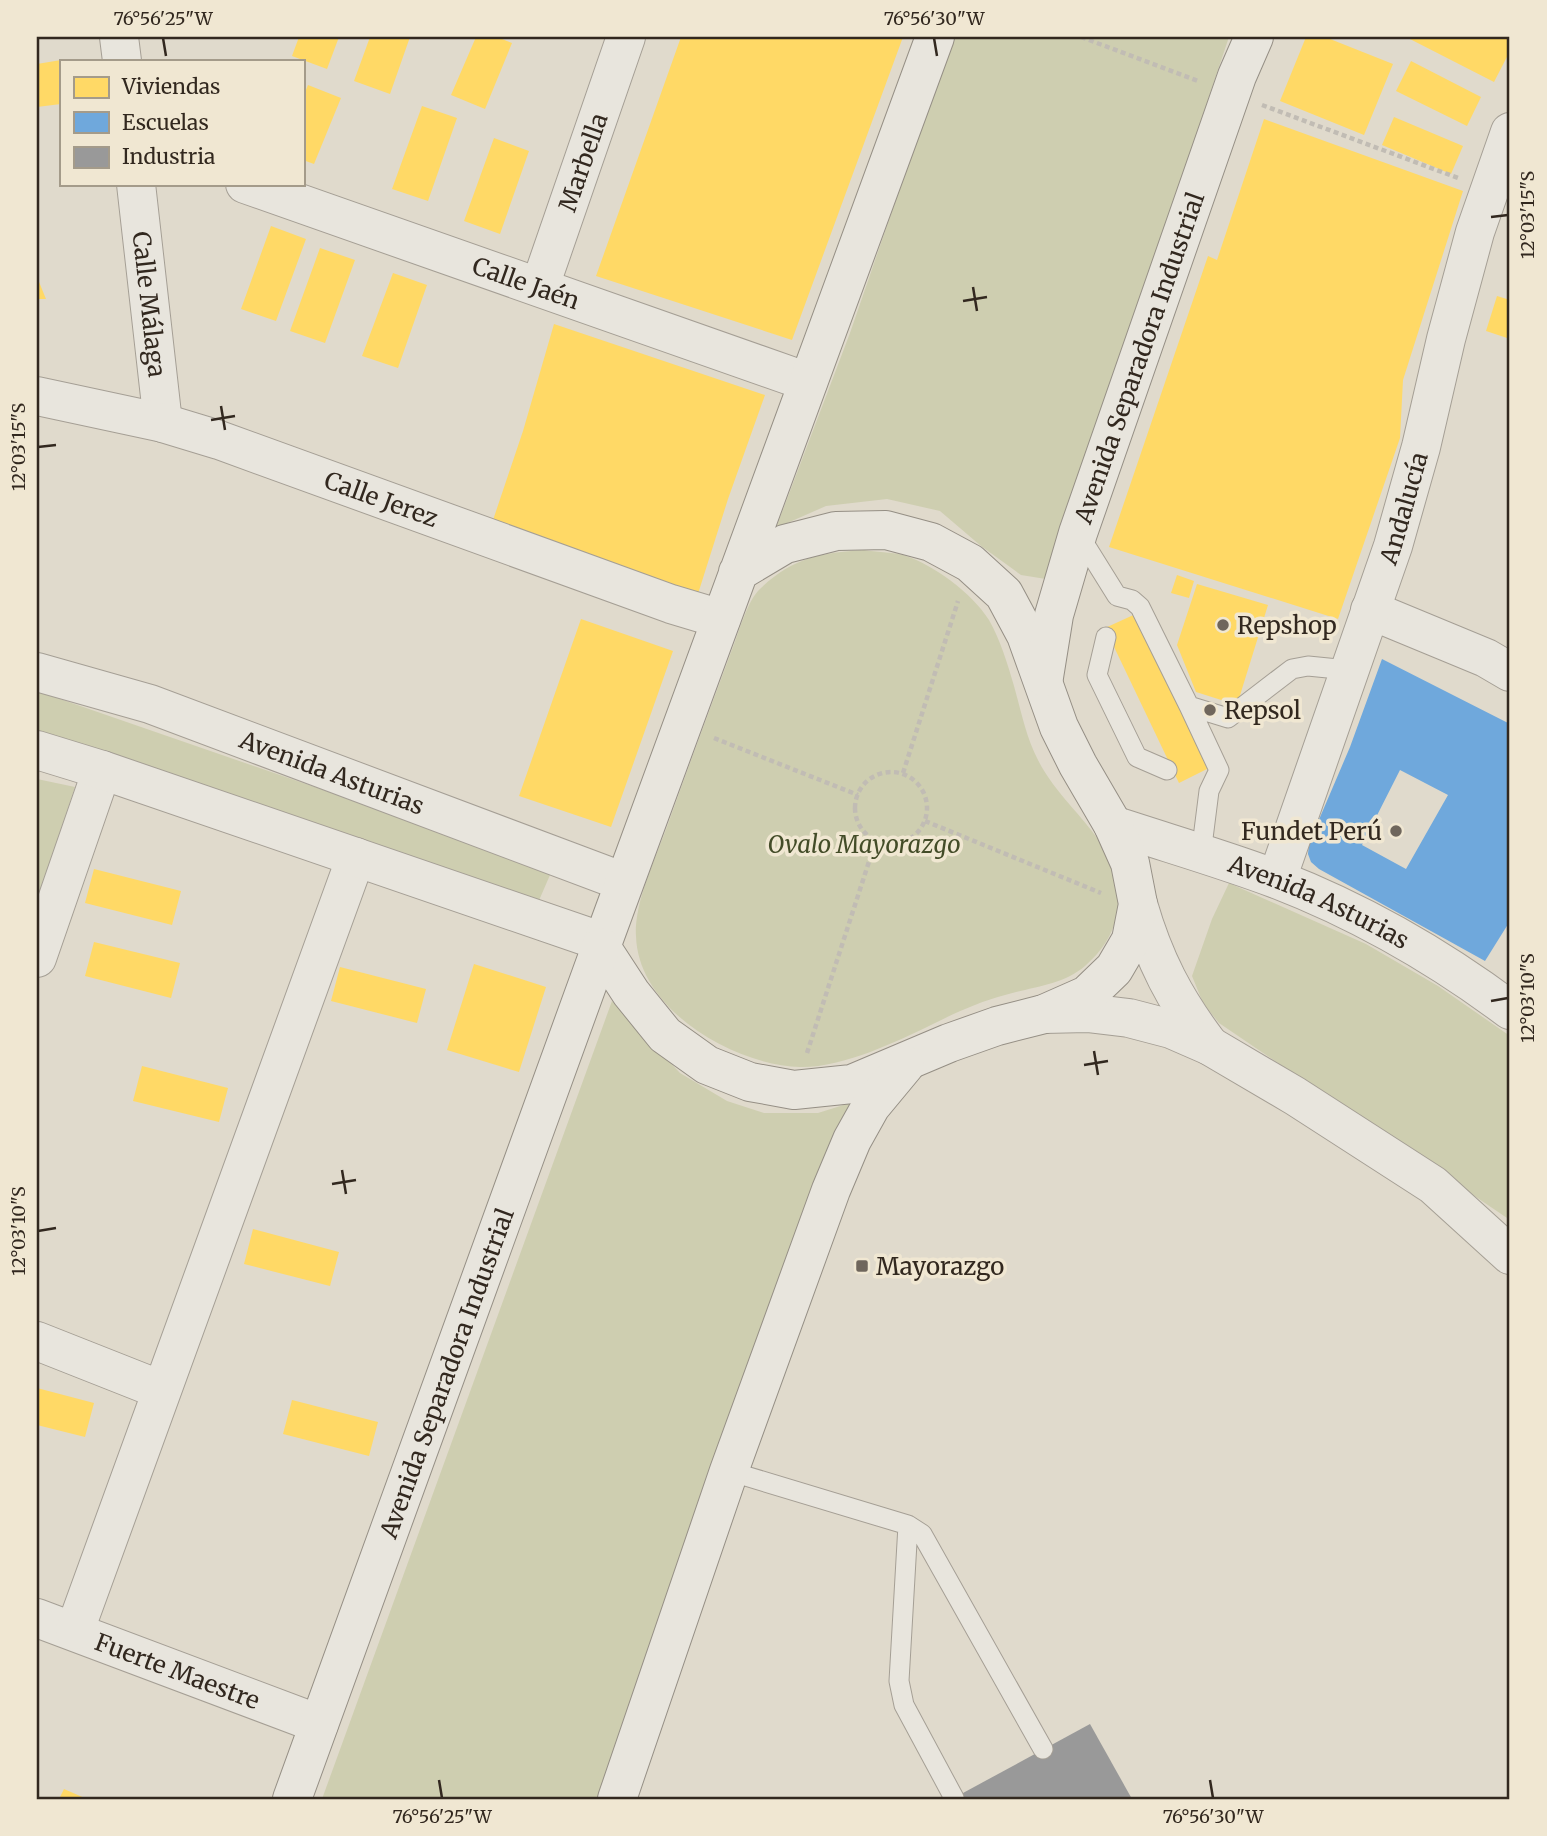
<svg xmlns="http://www.w3.org/2000/svg" width="1547" height="1836" viewBox="0 0 1547 1836" font-family="Merriweather,serif">
	<style>
		.green { fill: #ceceb0 }
		.homes { fill: #ffd966 }
		.schools { fill: #6fa8dc; fill-rule: evenodd }
		.industry { fill: #999 }
		.lines { fill: none; stroke-linecap: round; stroke-linejoin: round }
		.service-casing { stroke: #a59f95; stroke-width: 21 }
		.minor-casing { stroke: #a59f95; stroke-width: 40 }
		.tertiary-casing { stroke: #a59f95; stroke-width: 40 }
		.secondary-casing { stroke: #958f85; stroke-width: 40 }
		.path { stroke: #c1bcb4; stroke-width: 4.5; stroke-dasharray: 5 3.5; stroke-linecap: butt }
		.service { stroke: #e8e5dd; stroke-width: 19 }
		.minor { stroke: #e8e5dd; stroke-width: 38 }
		.tertiary { stroke: #e8e5dd; stroke-width: 38 }
		.secondary { stroke: #e8e5dd; stroke-width: 38 }
		.ticks { fill: none; stroke: #32281f; stroke-width: 2.5 }
		.poi-dot { fill: #6f665c; stroke: #f0e7d2; stroke-width: 2.5 }
		.labels { text-anchor: middle; dominant-baseline: central; stroke-width: 7; stroke-linejoin: round; paint-order: stroke }
		.street-label { font-size: 24px; fill: #32281f; stroke: #f0e7d2 }
		.poi-label { font-size: 24px; fill: #32281f; stroke: #f0e7d2; text-anchor: start }
		.park-label { font-size: 24px; font-style: italic; fill: #434c28; stroke: #f0e7d2 }
		.neatline { fill: none; stroke: #32281f; stroke-width: 2.5 }
		.ticks-label { font-size: 18px; text-anchor: middle; fill: #32281f }
	</style>
	<rect width="100%" height="100%" fill="#e0dacc"/>
	<!-- green -->
	<path class="green" d="M952,37H1229L1145,287L1052,580L1021,575L981,546L940,511L887,499L826,506L776,528L850,333Z
		M864,550C876,552 891,552 903,555C933,564 972,593 989,620C1000,639 1008,665 1014,686C1021,711 1026,737 1038,760C1065,814 1130,846 1117,914C1113,935 1101,952 1085,966C1063,985 1032,987 1005,995C979,1002 957,1012 933,1024C896,1042 842,1068 800,1067C734,1065 638,1010 636,936C635,925 638,909 641,898C648,873 659,849 668,824C688,768 709,711 730,655C737,638 746,604 758,591C791,558 819,553 864,550Z
		M37,691L537,864L548,870L550,875L537,905L37,739Z
		M37,779L75,787L37,902Z
		M1229,883L1366,944L1438,986L1510,1036V1220L1219,1023L1203,1003L1192,976L1212,919Z
		M612,1001L680,1073L727,1101L764,1113H818L850,1103L707,1539L616,1799H322Z"/>
	<!-- homes -->
	<path class="homes" d="M299,37H339L327,69L292,56Z
		M370,37H410L390,94L354,81Z
		M476,37H497L512,43L485,109L451,95Z
		M681,37H903L792,340L596,276Z
		M1306,37H1325L1393,64L1364,135L1280,101Z
		M1406,37H1510V51L1494,82Z
		M61,60V104L37,107V64Z
		M1411,61L1481,97L1467,126L1396,91Z
		M308,85L341,98L314,164L303,160V97Z
		M422,106L457,118L428,201L392,189Z
		M1394,117L1463,146L1451,174L1382,145Z
		M1264,119L1463,191L1403,380L1400,438L1338,619L1109,547L1208,256L1217,260Z
		M494,138L529,151L500,234L464,221Z
		M271,226L306,239L276,321L241,309Z
		M320,248L355,260L325,343L290,331Z
		M393,273L427,285L398,368L362,356Z
		M37,277L46,299H37Z
		M1497,296L1510,300V339L1486,331Z
		M554,324L765,395L728,499L697,597L491,526L523,431Z
		M1177,575L1194,581L1189,598L1171,593Z
		M1197,584L1268,605L1237,705L1196,692L1177,645Z
		M1140,612L1213,766L1179,783L1105,628Z
		M581,619L673,651L611,827L519,796Z
		M94,869L181,891L172,925L85,903Z
		M94,942L180,963L171,998L85,976Z
		M474,964L546,987L519,1072L447,1050Z
		M340,967L426,989L417,1023L331,1001Z
		M142,1066L228,1088L219,1122L133,1101Z
		M253,1229L339,1252L330,1286L244,1264Z
		M37,1388L94,1403L85,1437L37,1425Z
		M292,1400L378,1422L369,1456L283,1434Z
		M64,1789L87,1799H59Z"/>
	<!-- schools -->
	<path class="schools" d="M1382,659L1510,724V921L1485,961L1319,869L1311,862L1308,854L1309,843L1350,747ZM1400,770L1448,795L1406,869L1362,845Z"/>
	<!-- industry -->
	<path class="industry" d="M1090,1724L1132,1799H952Z"/>
	<g class="lines">
		<!-- service casing -->
		<g class="service-casing">
			<path id="service" d="M1079,535L1117,596L1132,600L1140,607L1189,706L1228,718L1292,669L1308,666L1348,670
				M1106,637L1097,675L1137,757L1167,770
				M1189,706L1219,770L1209,791L1201,854
				M729,1471L908,1525L922,1534L1043,1749
				M908,1525L899,1681L904,1705L954,1798"/>
		</g>
		<!-- minor casing -->
		<g class="minor-casing">
			<g id="minor">
				<path d="M119,37L122,61"/>
				<path id="s1" d="M136,184L163,423"/>
				<path id="s2" d="M245,184L808,382"/>
				<path id="s3" d="M540,286L626,37"/>
				<path id="s4" d="M37,396L163,423L219,440L671,604L721,619"/>
				<path d="M1370,610L1486,658L1510,672"/>
				<path id="s5" d="M1113,825C1167,843 1223,859 1276,879C1359,911 1439,957 1510,1010"/>
				<path id="s6" d="M1277,879L1393,546L1421,447L1446,339L1475,232L1510,132"/>
				<path d="M37,958L102,770"/>
				<path d="M37,1341L161,1390"/>
				<path id="s7" d="M37,1618L319,1724"/>
				<path d="M75,1630L356,857"/>
			</g>
		</g>
		<!-- tertiary casing -->
		<g class="tertiary-casing">
			<g id="tertiary">
				<path id="s8" d="M37,672L150,704L624,882"/>
				<path d="M37,750L102,770L603,942"/>
				<path d="M1138,904C1154,960 1175,1000 1210,1046"/>
				<path d="M1044,1014L1087,1013L1129,1018L1171,1029L1210,1046L1295,1096L1433,1185L1510,1255"/>
			</g>
		</g>
		<!-- secondary casing -->
		<g class="secondary-casing">
			<g id="secondary">
				<path d="M738,572L785,544L836,531L886,530L931,542L970,563L1004,594L1026,635L1059,727L1078,765L1113,825L1130,863L1138,904L1131,940L1114,969L1087,995L1044,1014L997,1026L949,1043L852,1084L794,1090L750,1082L707,1065L665,1035L631,993L601,947L935,37"/>
				<path id="s9" d="M1044,677L1054,615L1078,533L1237,76L1254,37"/>
				<path id="s10" d="M292,1799L601,947"/>
				<path d="M617,1799L729,1471L831,1190L852,1140L871,1106L905,1065"/>
			</g>
		</g>
		<!-- path -->
		<path class="path" d="M1081,37L1198,81
			M1262,105L1458,178
			M714,738L858,795
			M855 808a36 36 0 1 1 72 0a36 36 0 1 1-72 0Z
			M903,773L958,601
			M925,821L1101,893
			M807,1053L876,840"/>
		<!-- service -->
		<use href="#service" class="service"/>
		<!-- minor -->
		<use href="#minor" class="minor"/>
		<!-- tertiary -->
		<use href="#tertiary" class="tertiary"/>
		<!-- secondary -->
		<use href="#secondary" class="secondary"/>
	</g>
	<!-- ticks -->
	<path class="ticks" d="M163,38L166,56M934,38L937,56M1491,217L1508,215M973,287L977,311M963,301L987,297M221,406L225,430M211,420L235,416M38,447L56,445M1491,1001L1508,998M1094,1051L1098,1075M1084,1065L1108,1061M342,1170L346,1194M332,1184L356,1180M38,1231L56,1228M439,1780L442,1798M1210,1780L1213,1798"/>
	<!-- markers -->
	<g class="poi-dot">
		<circle cx="1223" cy="625" r="7"/>
		<circle cx="1210" cy="710" r="7"/>
		<circle cx="1396" cy="831" r="7"/>
		<rect x="855" y="1259" width="14" height="14" rx="3.5"/>
	</g>
	<g class="labels">
		<!-- street labels -->
		<g class="street-label">
			<text stroke="none"><textPath href="#s3" startOffset="131">Marbella</textPath></text>
			<text stroke="none"><textPath href="#s2" startOffset="298">Calle Jaén</textPath></text>
			<text stroke="none"><textPath href="#s1" startOffset="121">Calle Málaga</textPath></text>
			<text stroke="none"><textPath href="#s9" startOffset="334">Avenida Separadora Industrial</textPath></text>
			<text stroke="none"><textPath href="#s4" startOffset="360">Calle Jerez</textPath></text>
			<text stroke="none"><textPath href="#s6" startOffset="392">Andalucía</textPath></text>
			<text stroke="none"><textPath href="#s8" startOffset="312">Avenida Asturias</textPath></text>
			<text stroke="none"><textPath href="#s5" startOffset="220">Avenida Asturias</textPath></text>
			<text stroke="none"><textPath href="#s10" startOffset="453">Avenida Separadora Industrial</textPath></text>
			<text stroke="none"><textPath href="#s7" startOffset="150">Fuerte Maestre</textPath></text>
		</g>
		<!-- poi labels -->
		<g class="poi-label">
			<text x="1237" y="625">Repshop</text>
			<text x="1224" y="710">Repsol</text>
			<text x="1382" y="831" text-anchor="end">Fundet Perú</text>
			<text x="876" y="1266">Mayorazgo</text>
		</g>
		<!-- park labels -->
		<g class="park-label">
			<text x="864" y="844">Ovalo Mayorazgo</text>
		</g>
	</g>
	<!-- border -->
	<rect width="1547" height="1836" fill="none" stroke="#f0e7d2" stroke-width="77"/>
	<!-- legend -->
	<rect x="60" y="60" width="245" height="126" fill="#f0e7d2" stroke="#a49b8a" stroke-width="2"/>
	<rect x="74" y="77" width="35" height="21" fill="#ffd966" stroke="#a49b8a" stroke-width="2"/>
	<text x="122" y="94" font-size="21" fill="#32281f">Viviendas</text>
	<rect x="74" y="112" width="35" height="21" fill="#6fa8dc" stroke="#a49b8a" stroke-width="2"/>
	<text x="122" y="130" font-size="21" fill="#32281f">Escuelas</text>
	<rect x="74" y="147" width="35" height="21" fill="#999999" stroke="#a49b8a" stroke-width="2"/>
	<text x="122" y="164" font-size="21" fill="#32281f">Industria</text>
	<rect x="38" y="38" width="1470" height="1760" class="neatline"/>
	<g class="ticks-label">
		<text x="163" y="25">76°56'25"W</text>
		<text x="934" y="25">76°56'30"W</text>
		<text transform="translate(1528 215) rotate(-90)" y="6">12°03'15"S</text>
		<text transform="translate(19 447) rotate(-90)" y="6">12°03'15"S</text>
		<text transform="translate(1528 998) rotate(-90)" y="6">12°03'10"S</text>
		<text transform="translate(19 1231) rotate(-90)" y="6">12°03'10"S</text>
		<text x="442" y="1823">76°56'25"W</text>
		<text x="1213" y="1823">76°56'30"W</text>
	</g>
</svg>
